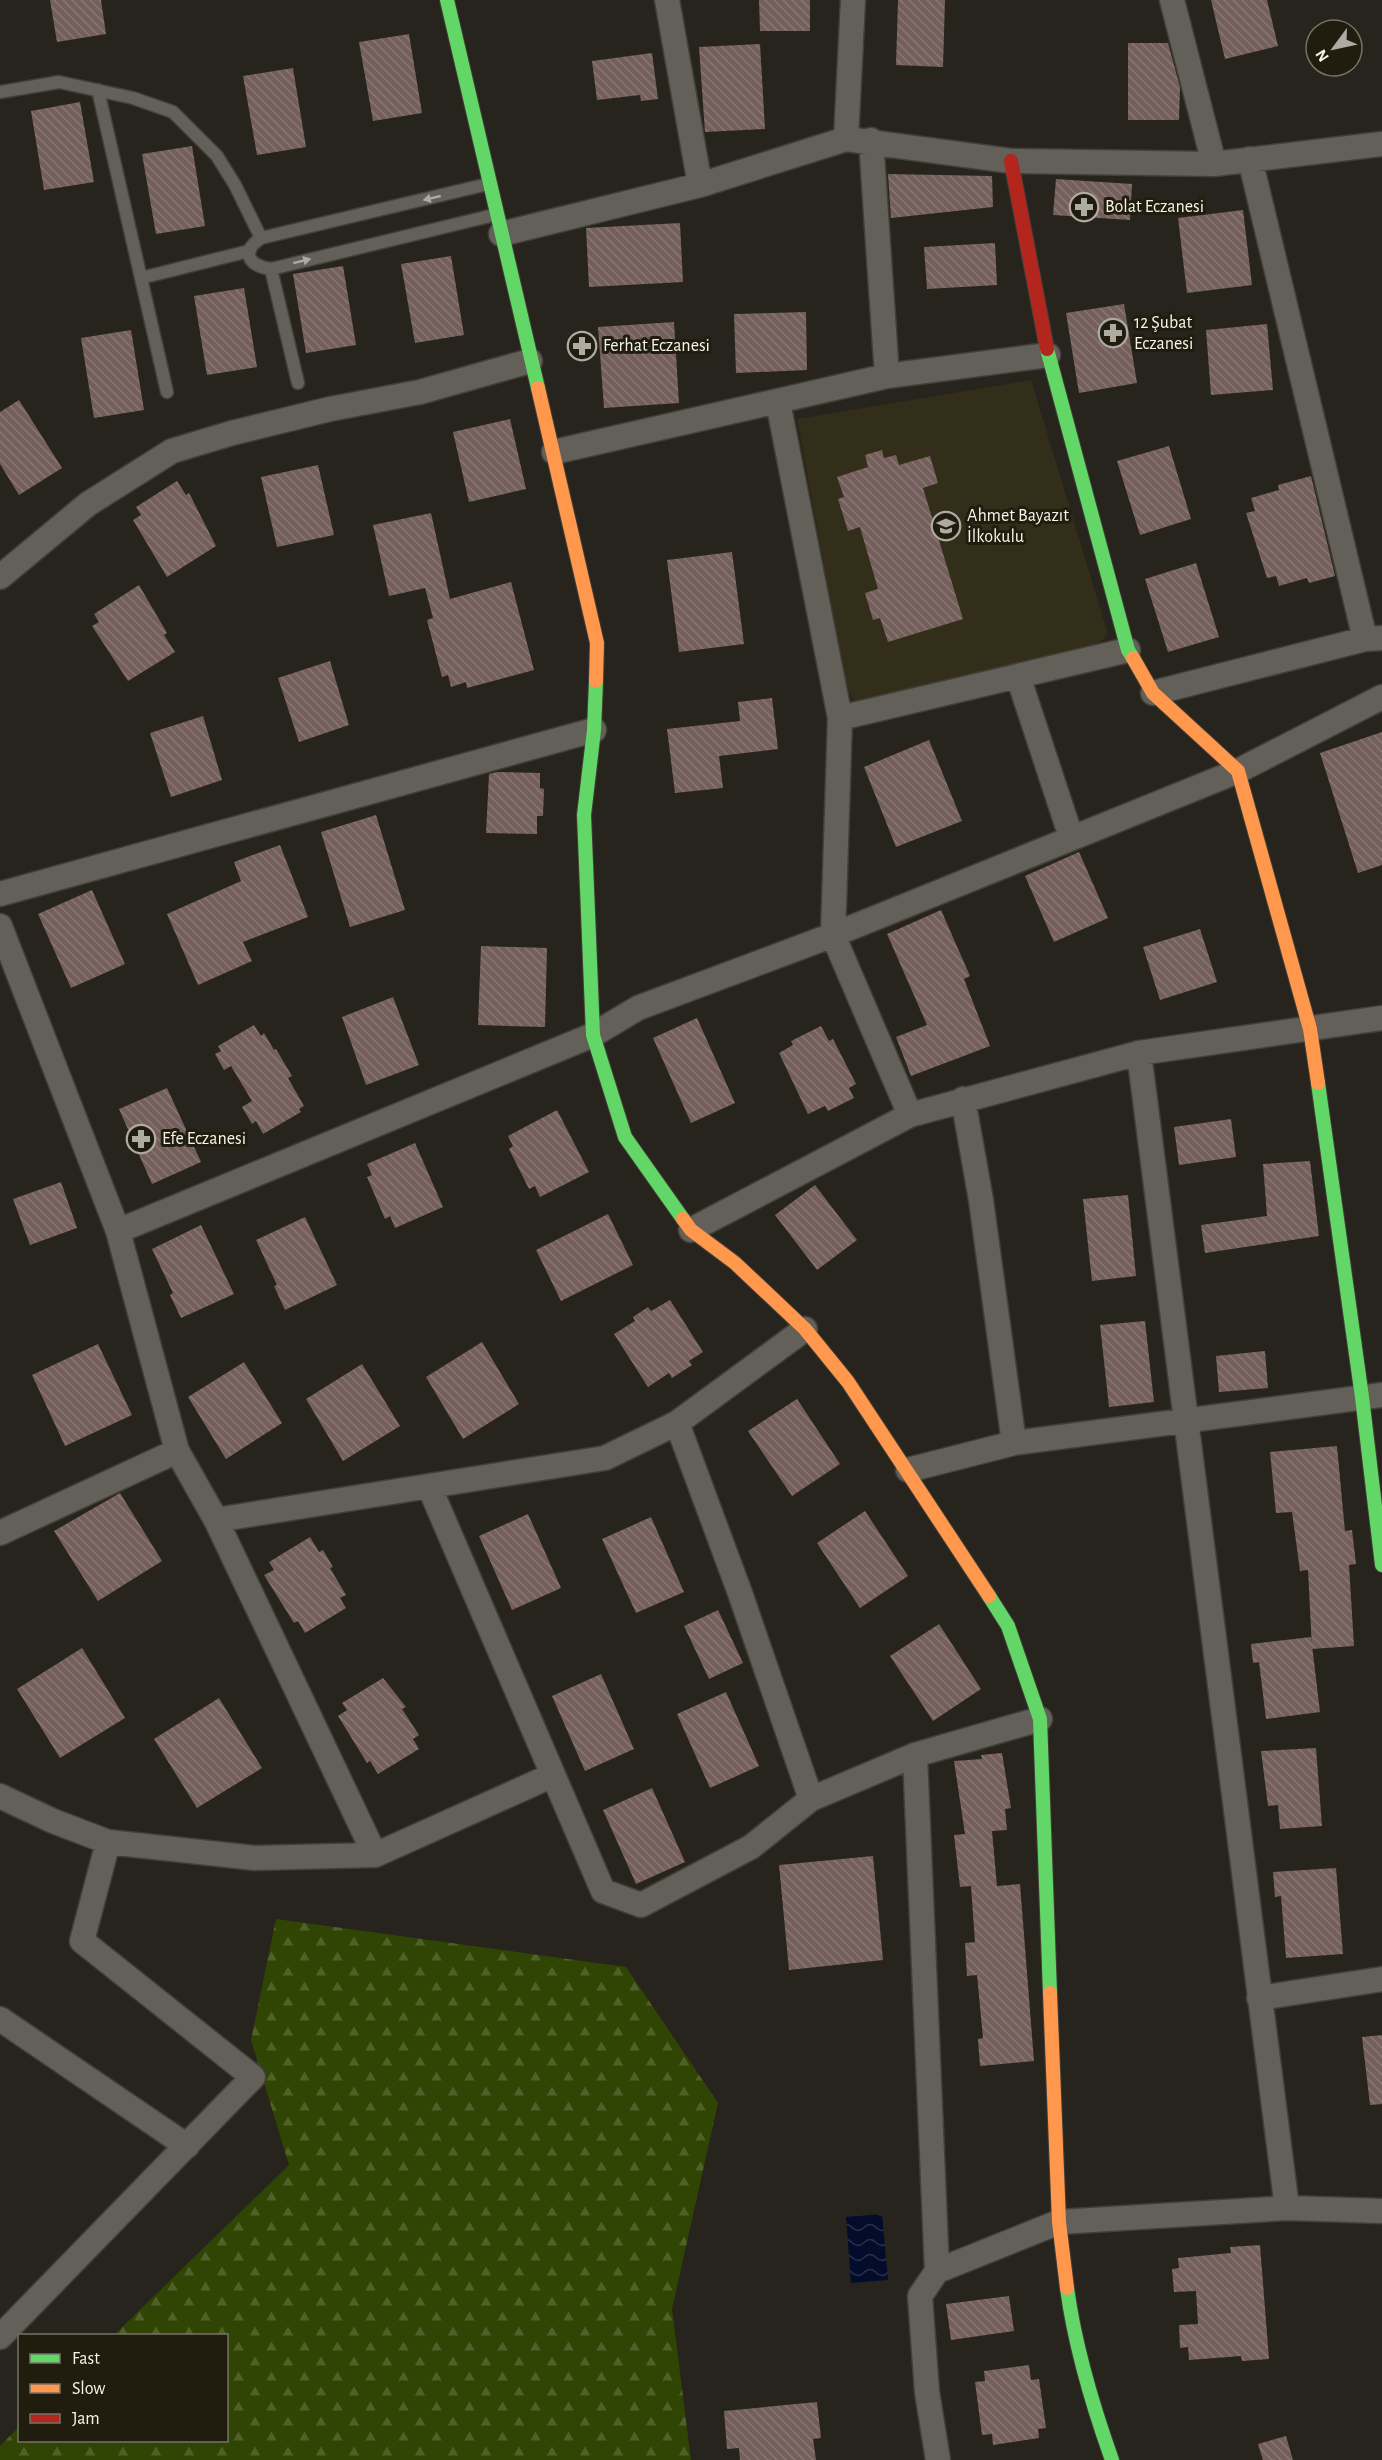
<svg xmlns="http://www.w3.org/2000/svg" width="1382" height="2460" viewBox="0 0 1382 2460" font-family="'Alegreya Sans',sans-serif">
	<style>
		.built { fill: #332e1a }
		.forest { fill: url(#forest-firs) }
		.water { fill: url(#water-waves) }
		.building { fill: url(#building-back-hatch) }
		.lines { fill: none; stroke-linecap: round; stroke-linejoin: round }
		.lane-casing { stroke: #413f38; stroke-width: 15 }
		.street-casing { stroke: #413f38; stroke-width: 27 }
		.fast-casing { stroke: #413f38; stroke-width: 16 }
		.slow-casing { stroke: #413f38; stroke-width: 16 }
		.jam-casing { stroke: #413f38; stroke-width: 16 }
		.lane { stroke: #626059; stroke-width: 12 }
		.street { stroke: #626059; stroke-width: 24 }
		.fast { stroke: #63d668; stroke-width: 14 }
		.slow { stroke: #ff974d; stroke-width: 14 }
		.jam { stroke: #b3261e; stroke-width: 14 }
		.oneway { fill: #acaaa2 }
		.labels { text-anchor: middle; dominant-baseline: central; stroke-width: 6; stroke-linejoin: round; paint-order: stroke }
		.poi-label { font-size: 18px; fill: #f6f4ea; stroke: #201d0f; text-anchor: start }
	</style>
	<defs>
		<pattern id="forest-firs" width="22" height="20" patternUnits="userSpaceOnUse" patternTransform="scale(1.5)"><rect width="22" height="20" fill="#304404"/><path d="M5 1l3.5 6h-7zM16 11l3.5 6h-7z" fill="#4f6029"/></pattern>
		<pattern id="water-waves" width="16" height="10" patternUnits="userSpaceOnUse" patternTransform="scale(1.5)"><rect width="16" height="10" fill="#030c2b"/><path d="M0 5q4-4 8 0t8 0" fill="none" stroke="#28304a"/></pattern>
		<pattern id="building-back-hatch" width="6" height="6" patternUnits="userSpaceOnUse" patternTransform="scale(1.5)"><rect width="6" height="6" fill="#745f5c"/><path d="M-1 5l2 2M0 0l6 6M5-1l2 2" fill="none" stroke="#887774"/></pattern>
	</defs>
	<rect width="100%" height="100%" fill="#26241c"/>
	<!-- built -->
	<path class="built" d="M1031,380L1108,634L1097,645L855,703L846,685L797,419Z"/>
	<!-- forest -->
	<path class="forest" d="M276,1919L626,1967L718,2103L672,2309L691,2460H0V2446L19,2427L20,2440H226V2336L114,2335L289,2165L251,2040Z"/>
	<!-- water -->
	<path class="water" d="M882,2214L888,2280L851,2283L846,2217Z"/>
	<!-- building -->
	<path class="building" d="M50,0H101L106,34L57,42Z
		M759,0H810V31H760Z
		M898,0H945L943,67L896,65Z
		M1211,0H1267L1278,46L1225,59Z
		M409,34L422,113L373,121L359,42Z
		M1128,43H1168L1180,87L1179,120H1128Z
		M760,44L765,129L705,132L699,47Z
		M652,53L658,99L641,101L640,95L597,100L592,61Z
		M293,68L306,147L257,155L243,76Z
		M80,102L94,182L44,190L31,111Z
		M192,146L205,226L156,234L142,154Z
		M888,174L992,176L993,207L891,218Z
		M1056,179L1132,184L1130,220L1053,215Z
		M1243,210L1252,285L1187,293L1178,218Z
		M680,223L683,282L589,287L586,228Z
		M995,243L997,285L927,289L924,247Z
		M451,256L464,335L415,343L401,264Z
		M343,266L356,345L306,353L293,274Z
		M244,288L257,367L207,375L194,296Z
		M1124,304L1137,383L1079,393L1066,313Z
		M806,312L807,370L736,373L734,314Z
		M674,322L679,403L604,408L598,327Z
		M1267,324L1273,390L1211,395L1206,330Z
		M131,330L144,410L94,418L81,338Z
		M19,400L62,468L19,495L0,464V412Z
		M510,419L526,489L469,502L453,432Z
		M1169,446L1191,519L1140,535L1117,461Z
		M882,450L884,458L896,455L899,465L930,456L938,483L923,488L963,619L888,642L880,618L873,620L865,593L878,589L860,527L848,531L838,499L844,497L837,477L868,467L865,455Z
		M318,465L334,535L277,547L261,477Z
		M1311,476L1335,576L1309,583L1307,578L1279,586L1276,576L1267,578L1246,513L1255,511L1251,498L1279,490L1278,485Z
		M177,481L186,495L189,493L216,546L167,577L133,520L141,515L136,507Z
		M431,513L450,599L511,582L534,670L467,688L466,682L451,687L448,675L442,677L427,620L433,618L425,588L389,596L373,525Z
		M732,552L744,644L679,652L667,560Z
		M1196,563L1219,637L1168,652L1145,579Z
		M139,585L167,633L164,635L175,652L128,681L92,626L99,622L94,614Z
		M330,661L349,725L299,742L278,678Z
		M772,698L778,749L719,756L723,788L675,793L667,729L740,721L738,702Z
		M203,716L222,780L171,797L150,733Z
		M1382,732V865L1358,873L1320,753Z
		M929,740L962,821L896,847L864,767Z
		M497,772L540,773V788L544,789L543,816H537V834L486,833L489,774Z
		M376,815L405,910L350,927L321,832Z
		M280,845L308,917L243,942L252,961L198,985L167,914L241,881L234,862Z
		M1079,852L1108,918L1054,942L1025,876Z
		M92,890L125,964L71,988L38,914Z
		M941,910L970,976L964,979L990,1046L911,1076L896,1037L927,1025L887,934Z
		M1200,929L1217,982L1160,1000L1143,947Z
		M481,946L547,948L545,1027L478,1025Z
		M393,997L419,1065L366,1085L342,1017Z
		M697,1018L735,1103L691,1123L653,1038Z
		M254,1025L261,1036L264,1033L274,1050L276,1049L292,1076L288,1078L304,1106L299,1109L301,1112L263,1134L256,1121L252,1124L242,1107L252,1101L231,1066L224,1070L215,1054L221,1051L218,1046Z
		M821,1026L829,1041L833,1039L856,1084L849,1088L854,1098L828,1111L825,1106L808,1114L779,1053L793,1045L791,1041Z
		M167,1088L201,1162L152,1184L119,1109Z
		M557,1110L589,1172L540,1197L535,1186L529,1189L509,1149L513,1146L508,1136Z
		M1231,1119L1236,1157L1179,1165L1174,1127Z
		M415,1143L443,1207L395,1228L390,1216L385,1219L367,1177L372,1175L367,1164Z
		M1310,1161L1319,1236L1205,1253L1201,1225L1267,1216L1263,1164Z
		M61,1182L77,1228L30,1245L13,1199Z
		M815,1185L857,1240L817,1270L775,1215Z
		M1128,1195L1136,1276L1092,1281L1083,1199Z
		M608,1214L633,1265L561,1301L536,1250Z
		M305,1217L337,1285L285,1310L274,1286L277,1285L256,1240Z
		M201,1225L234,1294L181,1318L170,1295L173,1293L152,1249Z
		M670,1300L703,1352L689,1361L692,1365L672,1378L669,1373L648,1387L614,1334L635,1321L633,1317L648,1307L651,1311Z
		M1145,1321L1154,1402L1109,1407L1100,1325Z
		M482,1342L519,1404L463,1439L426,1377Z
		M98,1344L132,1415L65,1446L32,1375Z
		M1265,1351L1268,1388L1219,1392L1216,1356Z
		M244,1362L282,1423L226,1459L188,1397Z
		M362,1364L400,1426L343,1461L306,1399Z
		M797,1399L840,1464L792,1496L748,1431Z
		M1337,1446L1345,1531L1352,1530L1356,1564L1349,1565L1354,1646L1312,1649L1308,1570L1300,1571L1292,1512L1276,1513L1270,1452Z
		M120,1493L162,1561L98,1601L54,1531Z
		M865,1511L908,1576L860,1608L817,1543Z
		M528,1514L561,1588L512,1610L479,1536Z
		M651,1517L684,1592L636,1613L602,1539Z
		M310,1537L319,1552L323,1550L333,1567L330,1568L346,1595L340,1598L346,1608L305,1633L298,1621L294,1623L264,1575L274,1570L269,1562Z
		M718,1610L743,1663L709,1679L684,1626Z
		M939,1624L981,1689L933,1721L890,1656Z
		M1311,1637L1320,1712L1266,1719L1259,1662L1253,1663L1251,1644Z
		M82,1648L125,1718L60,1758L17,1689Z
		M601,1674L634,1749L585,1771L552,1696Z
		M383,1678L406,1707L402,1709L419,1735L413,1739L419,1749L378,1774L370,1761L367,1763L338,1716L347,1710L342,1703Z
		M726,1692L759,1766L710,1788L677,1714Z
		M219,1698L262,1768L197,1808L154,1739Z
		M1316,1748L1322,1826L1280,1829L1278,1805L1268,1806L1261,1751Z
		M1002,1753L1011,1808L1005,1809L1007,1830L992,1831L997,1886L1020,1884L1034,2061L980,2066L978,2039L983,2038L977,1975L967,1976L965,1943L975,1942L971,1886L960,1887L954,1835L965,1834L954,1761L982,1759L981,1755Z
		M652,1788L685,1862L636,1884L603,1810Z
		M873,1856L883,1960L789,1970L779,1865Z
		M1336,1868L1343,1954L1286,1958L1281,1896L1275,1897L1273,1872Z
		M1382,2035V2104L1370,2105L1362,2037Z
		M1260,2245L1269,2359L1242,2361L1241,2356L1189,2360L1188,2347L1180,2348L1179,2325L1198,2324L1196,2291L1174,2292L1172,2269L1179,2268L1178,2258L1231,2253L1230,2247Z
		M1009,2296L1014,2331L951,2340L946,2304Z
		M1029,2365L1031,2380L1039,2379L1046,2428L1038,2429L1039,2438L993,2445L992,2434L982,2435L975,2382L985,2381L984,2371Z
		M817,2402L821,2438L813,2439L816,2460H740L739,2448L727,2449L724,2411Z
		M1286,2436L1293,2460H1263L1258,2444Z"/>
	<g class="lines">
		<!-- lane casing -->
		<g class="lane-casing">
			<path id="lane" d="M98,90L167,392
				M0,92L59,82L133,98L173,112L217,156L235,185L261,238
				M488,184L261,238C240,252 249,266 271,269L494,215
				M271,269L298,383
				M141,278L249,251"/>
		</g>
		<!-- street casing -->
		<g class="street-casing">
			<path id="street" d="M667,0L700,185
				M1172,0L1214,164
				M846,139L853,0
				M871,140L887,376
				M1250,159L1365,639
				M501,234L700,185L846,139L1011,161L1214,164L1382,144
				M778,402L840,718L833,935L910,1115
				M554,452L887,376L1048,355
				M0,577L88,504L172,451L232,433L330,409L420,392L530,361
				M1018,676L1071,837
				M1153,693L1365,639L1382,638
				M840,718L1128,650
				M0,894L594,730
				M0,926L118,1231L177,1451L216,1520L375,1855
				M1139,1053L1287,2208
				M963,1099L981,1200L1014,1443
				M691,1230L910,1115L1139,1053L1382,1018
				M118,1231L593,1035L638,1008L833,935L1238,771L1382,697
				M677,1423L740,1593L811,1799
				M908,1470L1014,1443L1382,1395
				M429,1486L603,1891L641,1905L751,1847L811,1799L915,1755L1040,1719
				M216,1520L605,1458L677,1423L805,1329
				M0,1533L177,1451
				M915,1755L937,2271
				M0,1796L53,1821L108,1842L255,1858L375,1855L553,1775
				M1259,1998L1382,1979
				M0,2019L187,2146
				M0,2337L253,2077L82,1941L108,1842
				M938,2460L927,2392L920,2296L937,2271L1059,2222L1287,2208L1382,2211"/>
		</g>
		<!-- fast casing -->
		<g class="fast-casing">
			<path id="fast" d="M447,0L538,388
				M1047,349L1128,650L1133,658
				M596,681L594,730L584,815L593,1035L625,1137L683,1219
				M1318,1083L1362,1397L1382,1565
				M989,1596L1008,1626L1040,1719L1050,1993
				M1067,2288C1075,2347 1092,2404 1112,2460"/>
		</g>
		<!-- slow casing -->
		<g class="slow-casing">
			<path id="slow" d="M538,388L597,643L596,681
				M1133,658L1153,693L1238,771L1310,1029L1318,1083
				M683,1219L691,1230L735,1263L805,1329L848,1382L989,1596
				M1050,1993L1059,2222L1067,2288"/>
		</g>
		<!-- jam casing -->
		<g class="jam-casing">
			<path id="jam" d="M1011,161L1047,349"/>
		</g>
		<!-- lane -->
		<use href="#lane" class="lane"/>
		<!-- street -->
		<use href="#street" class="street"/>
		<!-- fast -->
		<use href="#fast" class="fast"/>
		<!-- slow -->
		<use href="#slow" class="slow"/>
		<!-- jam -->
		<use href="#jam" class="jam"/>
	</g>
	<!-- one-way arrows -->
	<defs><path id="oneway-solid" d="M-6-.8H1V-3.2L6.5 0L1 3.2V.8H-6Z" transform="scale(1.5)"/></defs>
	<g class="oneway">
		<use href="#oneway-solid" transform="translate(432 198) rotate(167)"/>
		<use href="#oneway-solid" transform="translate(302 261) rotate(-14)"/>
	</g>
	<!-- icons -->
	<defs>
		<g id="pharmacy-ring" transform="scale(1.5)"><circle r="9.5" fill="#201d0f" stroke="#adaba2" stroke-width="1.5"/><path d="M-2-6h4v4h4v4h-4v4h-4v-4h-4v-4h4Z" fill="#adaba2"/></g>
		<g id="school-ring" transform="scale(1.5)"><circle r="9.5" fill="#201d0f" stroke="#adaba2" stroke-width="1.5"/><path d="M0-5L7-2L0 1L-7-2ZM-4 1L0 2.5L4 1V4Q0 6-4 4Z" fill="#adaba2"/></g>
	</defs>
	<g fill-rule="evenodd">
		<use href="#pharmacy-ring" x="1084" y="207"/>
		<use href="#pharmacy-ring" x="1113" y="333"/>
		<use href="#pharmacy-ring" x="582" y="346"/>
		<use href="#school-ring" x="946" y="526"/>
		<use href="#pharmacy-ring" x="141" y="1139"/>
	</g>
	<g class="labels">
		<!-- poi labels -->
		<g class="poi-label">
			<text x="1105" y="207">Bolat Eczanesi</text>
			<text x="1134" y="323">12 Şubat<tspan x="1134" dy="21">Eczanesi</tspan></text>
			<text x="603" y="346">Ferhat Eczanesi</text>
			<text x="967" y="516">Ahmet Bayazıt<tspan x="967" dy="21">İlkokulu</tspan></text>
			<text x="162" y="1139">Efe Eczanesi</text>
		</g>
	</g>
	<!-- legend -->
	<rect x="18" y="2334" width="210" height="108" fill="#201d0f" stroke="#767367" stroke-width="1.5"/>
	<rect x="30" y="2354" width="30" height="9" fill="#63d668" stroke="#767367" stroke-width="1.5"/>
	<text x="72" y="2364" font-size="18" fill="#f6f4ea">Fast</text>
	<rect x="30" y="2384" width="30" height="9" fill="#ff974d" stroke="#767367" stroke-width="1.5"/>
	<text x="72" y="2394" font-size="18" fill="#f6f4ea">Slow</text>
	<rect x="30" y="2414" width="30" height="9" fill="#b3261e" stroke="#767367" stroke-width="1.5"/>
	<text x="72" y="2424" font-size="18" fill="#f6f4ea">Jam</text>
	<!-- north arrow -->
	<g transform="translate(1334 48) rotate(237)"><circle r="28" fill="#201d0f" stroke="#767367" stroke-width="1.5"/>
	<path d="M0-4.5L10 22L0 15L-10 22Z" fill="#adaba2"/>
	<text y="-9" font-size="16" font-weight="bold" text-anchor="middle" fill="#f6f4ea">N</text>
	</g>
</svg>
